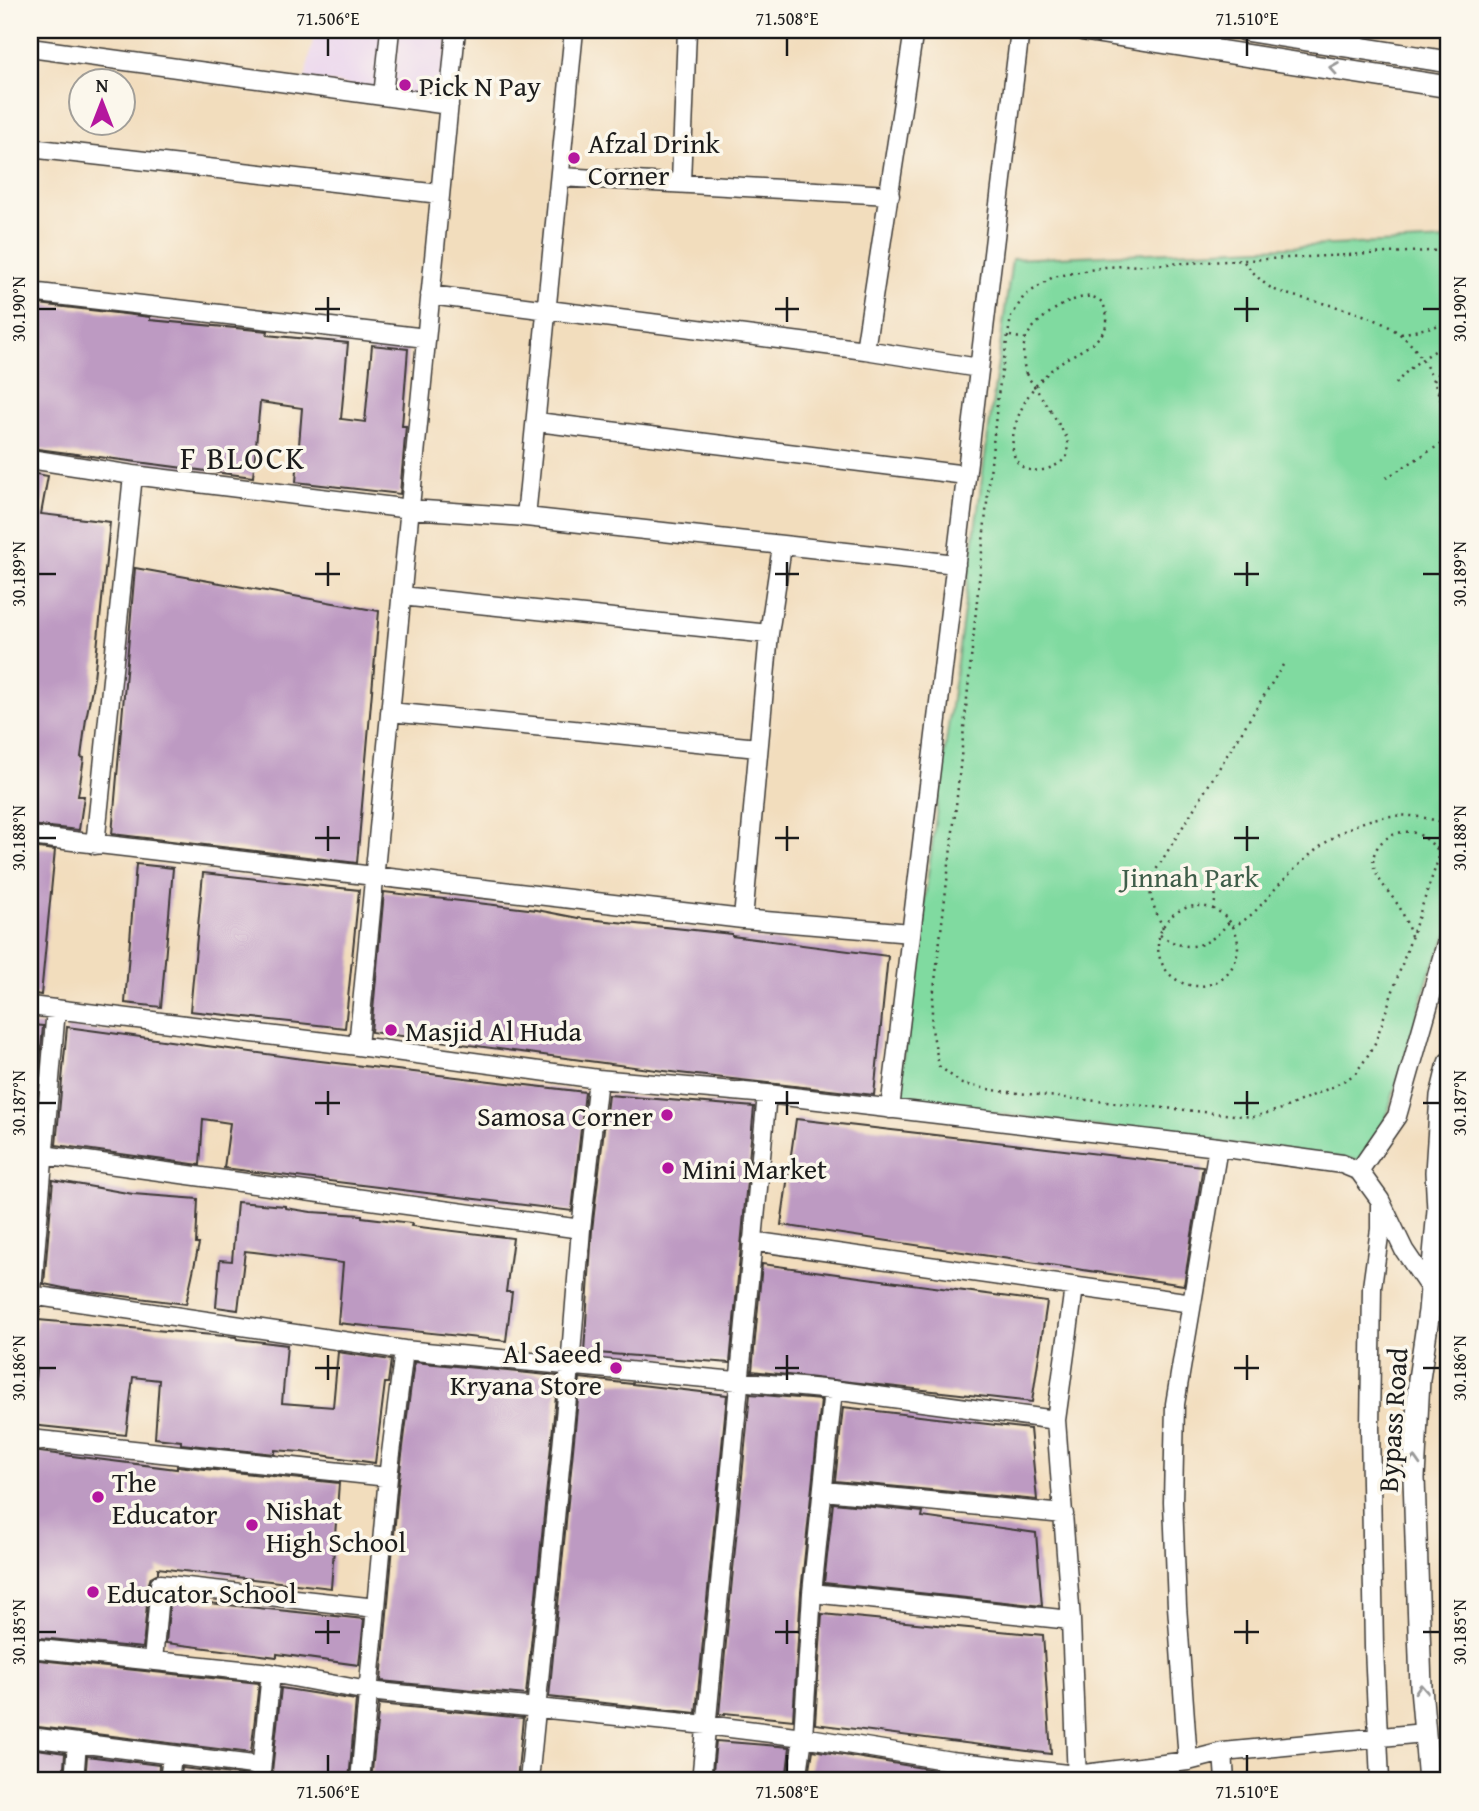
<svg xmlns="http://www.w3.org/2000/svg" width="1479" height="1811" viewBox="0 0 1479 1811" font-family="'Gentium Book Plus',serif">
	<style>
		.built { fill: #e9d2ee }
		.green { fill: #80daa0; stroke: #4e7b5e; stroke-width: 2 }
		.building { fill: #bd9ac2 }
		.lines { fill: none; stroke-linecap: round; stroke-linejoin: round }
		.minor-casing { stroke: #3c3934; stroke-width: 21 }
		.major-casing { stroke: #3c3934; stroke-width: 24 }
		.path { stroke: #3c3934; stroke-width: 2.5; stroke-dasharray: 2 5; stroke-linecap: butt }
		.minor { stroke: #fff; stroke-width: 18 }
		.major { stroke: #fff; stroke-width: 21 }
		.path-bridge { stroke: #3c3934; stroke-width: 2.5; stroke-dasharray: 2 5; stroke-linecap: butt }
		.oneway { stroke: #999 }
		.ticks { fill: none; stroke: #1c1c1c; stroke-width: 2.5 }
		.poi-dot { fill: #b5179e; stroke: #fbf7ec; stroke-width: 2.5 }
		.labels { text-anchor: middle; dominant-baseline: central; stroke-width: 7; stroke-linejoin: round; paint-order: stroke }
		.poi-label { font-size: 28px; fill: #1c1c1c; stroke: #fbf7ec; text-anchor: start }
		.park-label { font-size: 28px; fill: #3f5e4a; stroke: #fbf7ec }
		.street-label { font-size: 28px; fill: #1c1c1c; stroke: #fbf7ec }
		.quarter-label { font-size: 32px; letter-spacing: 2px; fill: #1c1c1c; stroke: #fbf7ec }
		.neatline { fill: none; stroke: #1c1c1c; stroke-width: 2.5 }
		.ticks-label { font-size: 18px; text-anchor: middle; fill: #1c1c1c }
	</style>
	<rect width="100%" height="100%" fill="#fbf7ec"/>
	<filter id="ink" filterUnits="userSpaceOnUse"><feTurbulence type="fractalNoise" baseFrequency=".0143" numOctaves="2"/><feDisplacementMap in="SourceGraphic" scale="14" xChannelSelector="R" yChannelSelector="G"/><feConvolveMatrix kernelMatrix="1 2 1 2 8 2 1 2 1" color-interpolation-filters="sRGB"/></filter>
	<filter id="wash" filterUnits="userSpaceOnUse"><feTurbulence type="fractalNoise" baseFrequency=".00686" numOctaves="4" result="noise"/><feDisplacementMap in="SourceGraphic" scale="28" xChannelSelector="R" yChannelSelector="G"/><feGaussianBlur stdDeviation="1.57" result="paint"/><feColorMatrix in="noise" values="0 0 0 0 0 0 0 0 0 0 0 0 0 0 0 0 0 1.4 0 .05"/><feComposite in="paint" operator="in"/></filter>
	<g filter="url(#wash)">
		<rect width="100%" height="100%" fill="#f2ddbd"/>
		<!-- built -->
		<path class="built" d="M315,30H383L376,89L305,79Z
			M399,30H449L441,98L393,91Z"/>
		<!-- green -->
		<path class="green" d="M1449,240V932L1430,972L1373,1162L897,1101L1012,259Z"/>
		<g id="blocks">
			<!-- building -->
			<path class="building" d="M30,303L150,317V320L268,331L267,335L348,343L341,419L365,422L372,345L408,349L402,426H406L400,494L296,482L302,408L260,402L253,477L30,448Z
				M30,473L48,476L41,514L110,522L94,678L86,719L81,757L84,758L78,796H84L79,830L30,825Z
				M135,568L379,611L357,863L112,834Z
				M30,847L55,850L41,995L30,993Z
				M136,864L173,868L161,1007L125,1003Z
				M203,873L359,890L345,1028L190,1011Z
				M384,892L537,910L578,918L732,934V936L888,956L874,1095L679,1073L371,1032Z
				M30,1025L43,1026L33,1144L30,1143Z
				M67,1027L303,1059L585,1092L572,1211L224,1168L230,1123L203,1119L200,1165L56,1145Z
				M608,1095L754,1107L730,1363L584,1352L592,1230Z
				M796,1119L1203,1166L1184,1285L781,1225Z
				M53,1180L133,1194L198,1199L196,1244H199L186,1304L68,1289L44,1284Z
				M237,1202L285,1206V1208L311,1212L362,1215V1217L412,1223L411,1226L513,1238L506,1292H512L506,1341L338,1323L343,1263L254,1252L245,1251L238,1310L216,1307L220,1260L232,1261Z
				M762,1264L1047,1302L1032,1402L752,1371Z
				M38,1320L236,1337L237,1339L287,1345L282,1403L333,1407L338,1352L391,1360L388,1383H385L375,1463L301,1452L275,1450V1454L181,1444V1441L155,1438L159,1380L133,1377L126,1435L31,1425L36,1368L32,1367L36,1323Z
				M414,1362L558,1376L526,1695L381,1681L399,1478Z
				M580,1378L727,1395L696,1713L549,1697Z
				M750,1394L821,1400L801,1592L793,1720L725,1713V1715L719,1714Z
				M843,1407L1030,1429L1037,1500L835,1481Z
				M32,1451L177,1469V1466L339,1483L331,1588L158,1568V1573L151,1577L149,1583L143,1648L30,1637V1467Z
				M833,1503L923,1512L922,1517L1036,1533L1042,1606L824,1583Z
				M170,1599L364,1619L359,1665L277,1654V1657L166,1643Z
				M822,1614L1043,1635L1051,1754L815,1724Z
				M30,1659L259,1683L251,1753L30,1726Z
				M281,1688L356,1700L349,1781H271Z
				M379,1704L523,1718L517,1781H371Z
				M716,1741L790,1747L786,1781H712Z
				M30,1748L65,1753L63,1781H30Z
				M813,1750L941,1771L942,1781H808Z
				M87,1756L159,1765L158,1781H85Z
				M182,1768L249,1776V1781H180Z"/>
		</g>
	</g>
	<g filter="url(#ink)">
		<use href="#blocks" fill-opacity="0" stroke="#3c3934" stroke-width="2"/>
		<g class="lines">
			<!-- minor casing -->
			<g class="minor-casing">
				<path id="minor" d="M30,48L449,105
					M1208,48L1210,30
					M383,96L390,30
					M30,148L440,194
					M560,177L890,195
					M681,182L687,30
					M30,292L426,338
					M430,295L865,350L979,368
					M865,350L914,30
					M537,422L966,475
					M30,459L133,475L410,509L526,517L956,564
					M526,517L574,30
					M401,596L769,634
					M390,712L758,748
					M30,836L743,919L911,933
					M95,845L133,475
					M743,919L769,634L782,546
					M30,1006L358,1046L598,1079L767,1094L1218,1147L1342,1164L1359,1171L1380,1200L1404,1250L1431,1290
					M358,1046L456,30
					M890,1109L1020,30
					M43,1155L581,1229
					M1359,1171L1397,1116L1449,933
					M752,1241L1192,1303L1175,1404L1173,1502L1177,1606L1188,1761
					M31,1295L404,1350
					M1192,1303L1218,1147
					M30,1313L56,1009
					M1056,1420L1074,1287
					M30,1439L388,1477L404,1350L833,1390L1056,1420L1071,1620L1077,1781
					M824,1491L1064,1514
					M812,1593L1071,1620
					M30,1648L271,1673L368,1691L706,1725L803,1737L951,1761L1076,1775L1188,1761L1223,1752L1424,1733
					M153,1661L160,1584L376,1608
					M30,1737L261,1766
					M1223,1752L1225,1781
					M951,1761L953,1781
					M74,1781L77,1743
					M169,1781L172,1756
					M260,1781L271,1673
					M360,1781L388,1477
					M529,1781L570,1367L581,1229L598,1079
					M701,1781L767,1094
					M797,1781L803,1737L812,1593L833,1390
					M1380,1781L1374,1647L1370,1428L1372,1287L1380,1229V1204"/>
			</g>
			<!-- major casing -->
			<g class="major-casing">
				<path id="major" d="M1084,30L1449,87
					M1244,30L1449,62
					M1429,1781L1421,1687L1414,1478L1419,1379L1429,1311L1438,1210L1436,1172L1441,1096L1449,1063"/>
			</g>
			<!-- path -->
			<path class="path" d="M1449,250L1105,267L1053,277L1024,296L1011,317L998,395L956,806L933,998L931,1024L939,1066L962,1084L999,1091L1253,1117L1282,1109L1332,1087L1354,1075L1365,1060L1375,1043L1449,828
				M1244,262C1252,271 1261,282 1271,288C1285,295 1303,298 1318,302C1404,323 1422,339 1449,424
				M1401,334L1449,323
				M1010,336L1026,339
				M1026,374C1023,363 1022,352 1025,341C1031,321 1072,294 1092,297C1096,298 1099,300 1102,302C1107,311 1110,322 1103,332C1096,344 1076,353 1064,360C1051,369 1035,384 1027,398C1018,414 1009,437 1014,455C1021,479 1055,472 1067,456L1068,440L1051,411
				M1434,381L1449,355
				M1396,384C1410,365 1429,354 1449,343
				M1438,390L1449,397
				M1386,478L1449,439
				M1158 946a40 40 0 1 1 80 0a40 40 0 1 1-80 0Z
				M1214,910L1216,891
				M1232,926C1250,921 1264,901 1276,888C1326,835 1375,797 1449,825
				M1163,928C1156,911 1147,896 1151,878L1283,665
				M1160,935C1188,954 1208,948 1229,922
				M1411,936C1408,927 1405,918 1401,910C1391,891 1363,871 1377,848C1382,840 1389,836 1398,833C1417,828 1428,840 1440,852"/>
			<!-- minor -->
			<use href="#minor" class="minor"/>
			<!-- major -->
			<use href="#major" class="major"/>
			<!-- path-bridge -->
			<path class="path-bridge" d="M1026,374L1051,411"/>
		</g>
		<!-- one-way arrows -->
		<defs><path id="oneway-chevron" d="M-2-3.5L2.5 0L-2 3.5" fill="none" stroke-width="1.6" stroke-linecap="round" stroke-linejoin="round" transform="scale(1.75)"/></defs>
		<g class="oneway">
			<use href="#oneway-chevron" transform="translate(1334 68) rotate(-171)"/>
			<use href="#oneway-chevron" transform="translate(1414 1461) rotate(-87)"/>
			<use href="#oneway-chevron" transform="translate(1421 1689) rotate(-93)"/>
		</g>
	</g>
	<!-- ticks -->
	<path class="ticks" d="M328,38V56M787,38V56M1247,38V56M328,297V322M787,297V322M1247,297V322M38,309H56M315,309H340M775,309H799M1234,309H1259M1423,309H1440M328,562V586M787,562V586M1247,562V586M38,574H56M315,574H340M775,574H799M1234,574H1259M1423,574H1440M328,826V851M787,826V851M1247,826V851M38,838H56M315,838H340M775,838H799M1234,838H1259M1423,838H1440M328,1091V1115M787,1091V1115M1247,1091V1115M38,1103H56M315,1103H340M775,1103H799M1234,1103H1259M1423,1103H1440M328,1355V1380M787,1355V1380M1247,1355V1380M38,1368H56M315,1368H340M775,1368H799M1234,1368H1259M1423,1368H1440M328,1620V1644M787,1620V1644M1247,1620V1644M38,1632H56M315,1632H340M775,1632H799M1234,1632H1259M1423,1632H1440M328,1755V1772M787,1755V1772M1247,1755V1772"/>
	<!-- markers -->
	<g class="poi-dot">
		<circle cx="405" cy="85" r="7"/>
		<circle cx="574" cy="158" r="7"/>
		<circle cx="391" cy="1030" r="7"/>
		<circle cx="667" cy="1115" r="7"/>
		<circle cx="668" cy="1168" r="7"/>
		<circle cx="616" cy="1368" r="7"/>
		<circle cx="98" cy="1497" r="7"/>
		<circle cx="252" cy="1525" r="7"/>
		<circle cx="93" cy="1592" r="7"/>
	</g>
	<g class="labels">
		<!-- poi labels -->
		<g class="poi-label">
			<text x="419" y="85">Pick N Pay</text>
			<text x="588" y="142">Afzal Drink<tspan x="588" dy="32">Corner</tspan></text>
			<text x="405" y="1030">Masjid Al Huda</text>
			<text x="653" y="1115" text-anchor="end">Samosa Corner</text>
			<text x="682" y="1168">Mini Market</text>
			<text x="602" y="1352" text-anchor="end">Al Saeed<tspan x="602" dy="32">Kryana Store</tspan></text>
			<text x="112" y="1481">The<tspan x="112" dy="32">Educator</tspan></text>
			<text x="266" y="1509">Nishat<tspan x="266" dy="32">High School</tspan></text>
			<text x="107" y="1592">Educator School</text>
		</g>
		<!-- park labels -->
		<g class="park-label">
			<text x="1190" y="876">Jinnah Park</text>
		</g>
		<!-- street labels -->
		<g class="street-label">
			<text transform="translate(1392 1420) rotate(-86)">Bypass Road</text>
		</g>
		<!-- quarter labels -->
		<g class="quarter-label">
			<text x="243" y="457">F BLOCK</text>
		</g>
	</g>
	<!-- margin -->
	<rect width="1479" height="1811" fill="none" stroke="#fbf7ec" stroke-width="77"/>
	<!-- north arrow -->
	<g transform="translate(102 102)"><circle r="33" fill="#fbf7ec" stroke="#a29f99" stroke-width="2"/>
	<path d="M0-5L12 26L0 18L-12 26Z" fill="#b5179e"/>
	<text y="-10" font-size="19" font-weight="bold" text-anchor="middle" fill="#1c1c1c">N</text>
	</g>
	<rect x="38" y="38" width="1402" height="1734" class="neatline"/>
	<g class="ticks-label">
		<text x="328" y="25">71.506°E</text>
		<text x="787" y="25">71.508°E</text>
		<text x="1247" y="25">71.510°E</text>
		<text transform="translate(19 309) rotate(-90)" y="6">30.190°N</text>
		<text transform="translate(1460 309) rotate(-90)" y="6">30.190°N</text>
		<text transform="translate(19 574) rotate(-90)" y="6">30.189°N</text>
		<text transform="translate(1460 574) rotate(-90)" y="6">30.189°N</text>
		<text transform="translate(19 838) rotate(-90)" y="6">30.188°N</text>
		<text transform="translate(1460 838) rotate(-90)" y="6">30.188°N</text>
		<text transform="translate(19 1103) rotate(-90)" y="6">30.187°N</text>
		<text transform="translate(1460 1103) rotate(-90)" y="6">30.187°N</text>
		<text transform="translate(19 1368) rotate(-90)" y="6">30.186°N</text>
		<text transform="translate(1460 1368) rotate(-90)" y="6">30.186°N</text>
		<text transform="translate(19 1632) rotate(-90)" y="6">30.185°N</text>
		<text transform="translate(1460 1632) rotate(-90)" y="6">30.185°N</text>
		<text x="328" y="1798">71.506°E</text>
		<text x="787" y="1798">71.508°E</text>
		<text x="1247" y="1798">71.510°E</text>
	</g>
</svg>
